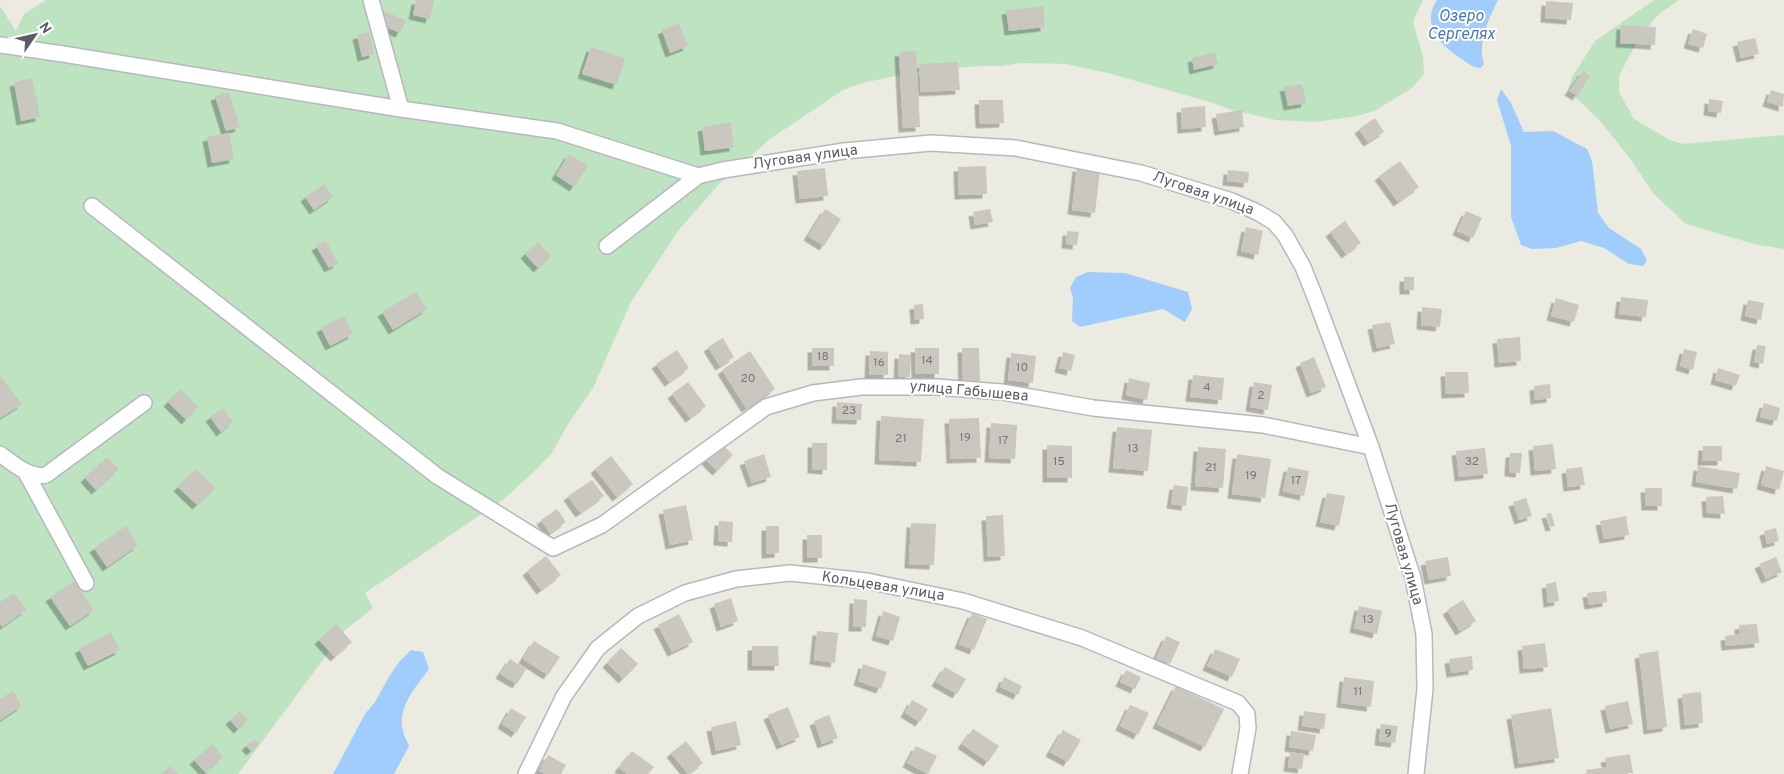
<svg xmlns="http://www.w3.org/2000/svg" width="1784" height="774" viewBox="0 0 1784 774" font-family="Overpass,sans-serif">
	<style>
		.green { fill: #bee3c1 }
		.water { fill: #a1cdfc }
		.building { fill: #c9c7c0; filter: url(#shadow) }
		.lines { fill: none; stroke-linecap: round; stroke-linejoin: round }
		.street-casing { stroke: #b6b8bd; stroke-width: 18 }
		.street { stroke: #fff; stroke-width: 15 }
		.labels { text-anchor: middle; dominant-baseline: central; stroke-width: 4; stroke-linejoin: round; paint-order: stroke }
		.number-label { font-size: 12px; fill: #757779 }
		.street-label { font-size: 15px; fill: #595c61; stroke: #fff }
		.water-label { font-size: 16px; font-style: italic; fill: #4576be; stroke: #fff }
	</style>
	<defs>
		<filter id="shadow"><feDropShadow dx="-4.5" dy="4.5" stdDeviation="0" flood-color="#0004"/></filter>
	</defs>
	<rect width="100%" height="100%" fill="#ecebe1"/>
	<!-- green -->
	<path class="green" d="M46,0H1423L1413,22L1423,57L1424,74L1412,88L1376,110L1358,116L1315,122L1276,120L1232,110L1213,103L1108,73L1066,64L1021,63L1001,66H979L919,71L862,83L843,90L770,139L719,184L678,231L631,302L593,388L570,421L551,454L537,469L504,499L365,593L373,608L345,630L238,774H0V6L16,31L24,14Z
		M1654,0H1679L1659,14L1640,36L1619,76V92L1634,119L1670,140L1683,144L1784,135V249L1754,244L1686,224L1653,193L1629,157L1601,122L1568,90L1572,77L1595,41Z"/>
	<!-- water -->
	<path class="water" d="M1437,0H1498C1489,18 1477,43 1484,64L1481,68C1473,68 1469,64 1463,60C1442,47 1420,25 1437,0Z
		M1501,89L1511,103L1524,132L1553,131L1587,149L1592,161L1598,213L1609,228L1641,249L1647,260L1643,266L1629,264L1604,248L1581,241L1556,248L1532,249L1521,245L1511,217V146L1497,100Z
		M1088,272L1125,273L1188,292L1192,309L1185,322L1163,309L1080,327L1072,321L1073,298L1070,288L1076,277Z
		M411,650L423,652L429,669C416,687 397,707 403,731C404,736 407,741 409,746L394,774H333L365,714L375,702L390,675L399,662Z"/>
	<!-- building -->
	<path class="building" d="M416,0H434L430,19L413,15Z
		M1546,1L1573,3L1571,20L1545,18Z
		M1043,6L1045,27L1009,31L1006,10Z
		M385,11L406,21L400,33L379,24Z
		M679,23L688,46L670,53L662,30Z
		M1621,25L1656,27L1655,45L1620,43Z
		M1693,29L1707,34L1703,48L1688,44Z
		M369,32L374,54L362,57L357,35Z
		M1755,38L1759,54L1741,58L1737,42Z
		M591,47L625,58L617,85L582,74Z
		M916,51L920,127L903,128L899,52Z
		M1215,52L1218,64L1194,70L1192,58Z
		M958,62L960,90L921,92L919,64Z
		M1583,71L1590,76L1577,96L1569,91Z
		M32,78L40,117L21,121L14,82Z
		M1302,84L1306,103L1288,106L1284,87Z
		M1771,90L1784,94L1783,107L1767,102Z
		M229,92L240,127L226,131L215,96Z
		M1709,99L1723,101L1721,113L1708,111Z
		M979,100H1003L1004,123L980,124Z
		M1205,106L1206,127L1182,129L1181,108Z
		M1242,110L1244,127L1219,131L1216,114Z
		M1375,118L1384,132L1368,142L1359,129Z
		M731,122L734,147L705,151L702,127Z
		M229,133L234,159L212,163L207,137Z
		M569,154L588,166L574,187L556,175Z
		M1400,161L1419,187L1398,202L1379,176Z
		M986,166L987,194L959,195L958,167Z
		M1077,167L1100,170L1095,213L1072,210Z
		M825,168L828,196L800,199L797,171Z
		M1228,170L1249,172L1248,183L1227,181Z
		M324,184L333,197L314,210L305,197Z
		M825,209L841,219L824,246L808,236Z
		M990,209L993,222L975,225L973,212Z
		M1466,211L1482,218L1473,238L1457,231Z
		M1345,221L1361,243L1346,254L1330,232Z
		M1246,227L1263,231L1258,255L1241,251Z
		M1067,231L1079,232L1077,245L1066,244Z
		M326,241L338,263L329,268L316,246Z
		M538,242L551,256L538,268L525,254Z
		M1404,277H1414V290H1404Z
		M416,292L427,309L393,330L382,312Z
		M1621,297L1648,300L1646,317L1619,314Z
		M1556,298L1579,305L1574,322L1551,316Z
		M1748,300L1764,303L1761,320L1745,316Z
		M923,304L924,319L915,320L914,305Z
		M1422,307L1442,309L1440,327L1421,325Z
		M344,316L353,334L330,346L321,328Z
		M1390,322L1395,344L1377,348L1372,325Z
		M1520,337L1521,361L1499,363L1497,339Z
		M723,338L734,357L720,366L708,347Z
		M1757,345L1766,346L1763,364L1754,362Z
		M812,348H834V366H812Z
		M915,348H939V374H916Z
		M962,348H979L980,381L963,382Z
		M1684,349L1697,352L1693,370L1680,366Z
		M677,350L689,368L669,382L656,364Z
		M750,351L775,389L746,408L722,370Z
		M870,351L888,352V375H869Z
		M1063,352L1075,355L1071,371L1059,368Z
		M1011,353L1036,356L1033,383L1008,380Z
		M899,354L911,355L910,377H898Z
		M1314,357L1326,387L1311,393L1300,363Z
		M1718,368L1740,375L1736,386L1715,380Z
		M1445,372H1468L1469,393L1446,394Z
		M1193,375L1224,378L1222,400L1190,397Z
		M0,376L22,404L0,418Z
		M1129,378L1150,383L1147,400L1126,395Z
		M688,382L706,406L690,418L672,394Z
		M1254,382L1272,385L1268,410L1250,407Z
		M1550,384L1551,398L1535,400L1534,386Z
		M181,389L198,407L186,420L168,402Z
		M837,402L862,404L861,420L836,419Z
		M1764,403L1780,408L1777,421L1760,417Z
		M223,408L233,422L221,432L210,417Z
		M881,416L924,419L921,462L879,460Z
		M979,418L981,458L951,459L949,419Z
		M991,423L1017,425L1015,459L989,458Z
		M1117,427L1152,430L1148,471L1113,468Z
		M812,443H827V470L812,469Z
		M722,444L733,455L717,471L706,460Z
		M1553,444L1556,469L1535,471L1533,446Z
		M1047,445L1072,446V478H1047Z
		M1703,446H1722V461H1702Z
		M1198,447L1226,449L1223,488L1195,486Z
		M1485,448L1488,474L1459,477L1456,451Z
		M1510,453H1522L1520,473L1509,472Z
		M764,454L771,477L752,483L744,461Z
		M1237,454L1271,459L1265,498L1232,494Z
		M611,456L633,484L617,497L595,469Z
		M107,457L119,469L96,490L85,478Z
		M1698,466L1740,473L1737,489L1696,482Z
		M1766,466L1784,471L1779,490L1761,485Z
		M1288,467L1309,471L1304,496L1283,491Z
		M1582,467L1585,485L1568,487L1566,469Z
		M196,469L215,488L197,505L178,487Z
		M592,480L604,496L580,513L568,496Z
		M1174,485L1188,487L1186,506L1171,504Z
		M1645,488H1662V506H1646Z
		M1327,493L1345,496L1339,526L1320,522Z
		M1723,496L1725,514L1707,513L1706,497Z
		M1526,498L1532,516L1519,520L1513,502Z
		M686,505L693,540L670,545L663,510Z
		M557,509L566,522L550,533L541,520Z
		M1551,513L1555,526L1550,527L1546,514Z
		M1003,515L1005,556L988,557L986,516Z
		M1626,516L1629,535L1604,539L1600,521Z
		M719,521L733,522L732,542L718,541Z
		M911,523L936,524L934,565L909,564Z
		M126,526L138,545L107,567L94,548Z
		M766,526H779V553L766,554Z
		M1776,528L1779,541L1767,544L1764,531Z
		M807,535H822V558H807Z
		M546,556L561,575L541,590L527,571Z
		M1448,557L1451,576L1429,580L1425,561Z
		M1776,557L1782,572L1766,579L1759,564Z
		M74,581L94,610L70,626L50,597Z
		M1556,582L1559,601L1548,603L1546,584Z
		M1606,591L1607,602L1589,605L1587,593Z
		M14,593L26,610L2,627L0,624V602Z
		M731,598L738,621L721,627L714,604Z
		M854,599L867,600L866,627H853Z
		M1463,600L1476,621L1460,631L1447,610Z
		M1359,606L1382,611L1377,634L1354,628Z
		M883,611L900,617L893,641L876,636Z
		M972,613L987,619L974,650L959,644Z
		M679,614L693,642L672,652L658,625Z
		M336,624L352,642L335,657L319,640Z
		M1757,624L1759,643L1726,646L1725,636L1740,634L1739,625Z
		M817,631L838,633L835,663L814,660Z
		M111,632L120,650L88,666L79,649Z
		M1166,636L1180,642L1170,664L1156,658Z
		M534,641L560,657L548,675L523,659Z
		M1545,643L1548,667L1524,669L1522,646Z
		M752,646H778L779,666H752Z
		M621,648L638,664L623,679L607,663Z
		M1215,649L1240,659L1232,677L1207,666Z
		M1658,651L1667,727L1648,730L1639,654Z
		M1472,656L1473,670L1451,673L1449,659Z
		M510,659L526,669L517,684L500,674Z
		M863,664L887,672L881,689L858,681Z
		M945,667L966,679L957,694L936,682Z
		M1126,670L1141,677L1135,689L1120,682Z
		M1004,677L1022,686L1018,695L1000,687Z
		M1344,677L1374,681L1371,707L1341,703Z
		M1176,686L1224,709L1205,747L1157,724Z
		M13,691L22,706L0,720V699Z
		M1701,692L1703,723L1685,725L1682,694Z
		M912,700L928,709L920,722L905,713Z
		M1628,701L1633,724L1610,729L1605,706Z
		M1130,705L1149,713L1138,735L1120,726Z
		M788,707L800,737L781,745L768,715Z
		M511,708L526,717L516,733L502,724Z
		M1551,708L1559,758L1519,764L1511,715Z
		M240,711L248,720L238,729L230,720Z
		M1304,711L1326,714L1324,729L1302,726Z
		M829,715L838,738L822,744L814,721Z
		M736,721L741,745L716,751L711,727Z
		M1381,724L1398,726L1395,743L1379,741Z
		M973,729L999,746L988,762L962,744Z
		M1063,730L1081,740L1068,762L1050,752Z
		M1291,731L1316,735L1313,751L1289,747Z
		M254,739L259,744L251,751L246,746Z
		M686,741L703,763L688,774L671,753Z
		M212,744L223,757L206,773L194,760Z
		M916,746L937,756L928,774L907,763Z
		M632,751L654,767L648,774H628L619,768Z
		M1290,752L1304,754L1302,769L1288,767Z
		M1630,754L1633,773L1587,774L1586,770L1607,767L1605,758Z
		M548,755L566,765L561,774H546L539,771Z
		M170,766L178,774H162Z"/>
	<g class="lines">
		<!-- street casing -->
		<g class="street-casing">
			<path id="street" d="M0,45L63,54L401,109L371,0
				M401,109L557,131L698,176
				M92,206L437,476L553,548L602,525L766,407L813,393L861,387H937L1002,392L1093,408L1263,425L1371,447
				M607,246L698,176L723,170L844,151L931,143L1016,148L1141,173L1232,201L1257,212L1274,222L1285,235L1303,267L1315,297L1371,447L1413,578L1424,634L1425,689L1416,774
				M0,454C14,464 29,478 46,475L144,403
				M25,471L86,583
				M526,774L564,696L598,648L638,616L685,593L736,579L790,573L867,581L963,601L1082,638L1238,703L1247,714L1248,728L1240,774"/>
		</g>
		<!-- street -->
		<use href="#street" class="street"/>
	</g>
	<g class="labels">
		<!-- number labels -->
		<g class="number-label">
			<text x="823" y="357">18</text>
			<text x="927" y="361">14</text>
			<text x="879" y="363">16</text>
			<text x="1022" y="368">10</text>
			<text x="748" y="379">20</text>
			<text x="1207" y="388">4</text>
			<text x="1261" y="396">2</text>
			<text x="849" y="411">23</text>
			<text x="965" y="438">19</text>
			<text x="901" y="439">21</text>
			<text x="1003" y="441">17</text>
			<text x="1133" y="449">13</text>
			<text x="1059" y="462">15</text>
			<text x="1472" y="462">32</text>
			<text x="1211" y="468">21</text>
			<text x="1251" y="476">19</text>
			<text x="1296" y="481">17</text>
			<text x="1368" y="620">13</text>
			<text x="1358" y="692">11</text>
			<text x="1388" y="734">9</text>
		</g>
		<!-- street labels -->
		<g class="street-label">
			<text transform="translate(805 158) rotate(-8)">Луговая улица</text>
			<text transform="translate(1203 194) rotate(19)">Луговая улица</text>
			<text transform="translate(969 392) rotate(5)">улица Габышева</text>
			<text transform="translate(1403 554) rotate(74)">Луговая улица</text>
			<text transform="translate(883 587) rotate(9)">Кольцевая улица</text>
		</g>
		<!-- water labels -->
		<g class="water-label">
			<text x="1461" y="17">Озеро<tspan x="1461" dy="18">Сергелях</tspan></text>
		</g>
	</g>
	<!-- north arrow -->
	<g transform="translate(35 35) rotate(56)" stroke="#ffffff" stroke-width="4" paint-order="stroke">
	<path d="M0-4L9 19L0 12L-9 19Z" fill="#595c61"/>
	<text y="-8" font-size="14" font-weight="bold" text-anchor="middle" fill="#595c61">N</text>
	</g>
</svg>
